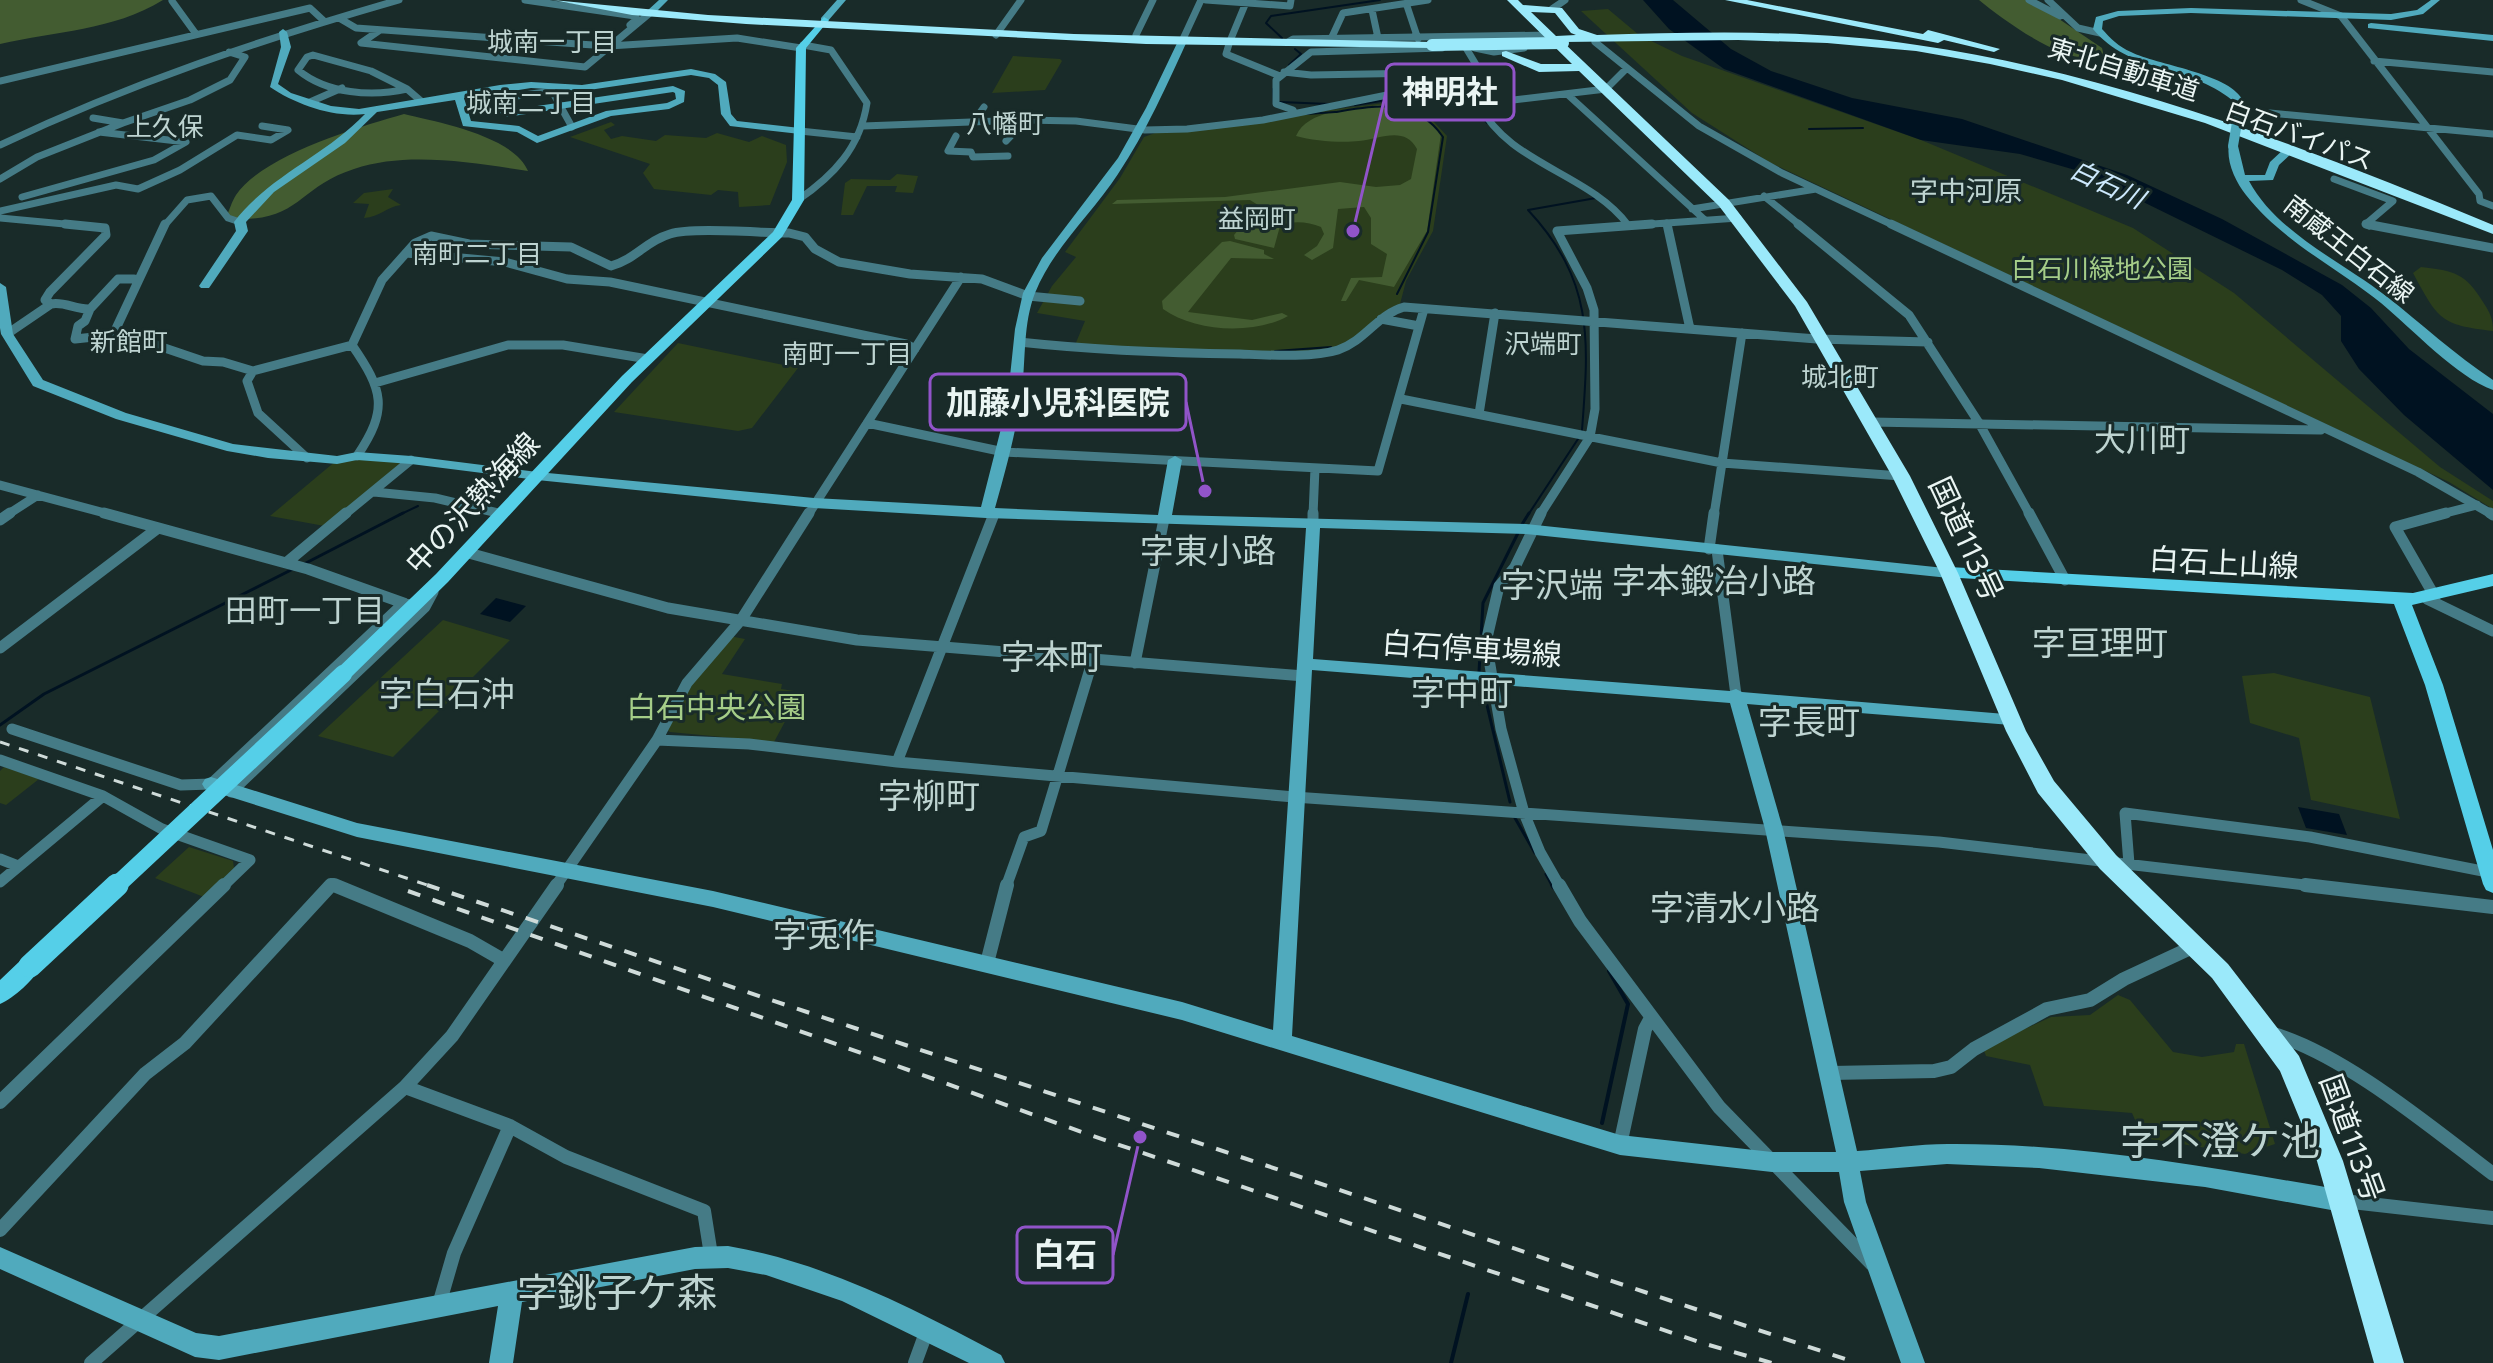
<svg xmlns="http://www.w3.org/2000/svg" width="2493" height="1363" viewBox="0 0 2493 1363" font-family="Commissioner,'Noto Sans JP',sans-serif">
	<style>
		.green { fill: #2b3e1c }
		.forest { fill: #435c31 }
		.water { fill: #001221 }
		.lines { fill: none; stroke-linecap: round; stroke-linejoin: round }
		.stream-far2 { stroke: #001221; stroke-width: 2 }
		.stream-far1 { stroke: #001221; stroke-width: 3 }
		.stream { stroke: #001221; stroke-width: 4 }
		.street-far3 { stroke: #457b86; stroke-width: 7 }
		.street-far2 { stroke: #457b86; stroke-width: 9 }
		.street-far1 { stroke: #457b86; stroke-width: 11 }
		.street { stroke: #457b86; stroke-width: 14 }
		.secondary { fill: #50aabd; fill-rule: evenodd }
		.primary { fill: #55cfe8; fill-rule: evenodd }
		.highway { fill: #9be9fa; fill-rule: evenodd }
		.rail-far1 { stroke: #cfdbd9; stroke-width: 3; stroke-dasharray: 10 10; stroke-linecap: butt }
		.rail { stroke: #cfdbd9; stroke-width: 4; stroke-dasharray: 13 13; stroke-linecap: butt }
		.secondary-bridge { stroke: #50aabd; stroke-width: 10 }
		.primary-bridge-far1 { stroke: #55cfe8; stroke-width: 18 }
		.primary-bridge { stroke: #55cfe8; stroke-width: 23 }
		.highway-bridge { stroke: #9be9fa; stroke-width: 12 }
		.labels { text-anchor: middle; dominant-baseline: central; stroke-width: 6; stroke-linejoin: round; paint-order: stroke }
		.far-neighbourhood-label { font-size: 26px; fill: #bed4d1; stroke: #192b29 }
		.far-street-label { font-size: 26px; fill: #eaf5f3; stroke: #192b29 }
		.far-water-label { font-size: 26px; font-style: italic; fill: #cde9fd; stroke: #192b29 }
		.far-park-label { font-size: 26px; fill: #a5cd88; stroke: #192b29 }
		.far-quarter-label { font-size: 28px; fill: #bed4d1; stroke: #192b29 }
		.street-label { font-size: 30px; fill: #eaf5f3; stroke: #192b29 }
		.park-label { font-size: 30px; fill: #a5cd88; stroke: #192b29 }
		.neighbourhood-label { font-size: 32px; fill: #bed4d1; stroke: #192b29 }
		.quarter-label { font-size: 34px; fill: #bed4d1; stroke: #192b29 }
		.near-quarter-label { font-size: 40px; fill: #bed4d1; stroke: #192b29 }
		.leader { fill: none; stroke: #9154c9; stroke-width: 3 }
		.callout-dot { fill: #9154c9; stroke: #192b29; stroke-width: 3 }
		.callout { fill: #192b29; stroke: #9154c9; stroke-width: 3 }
		.callout-label { font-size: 32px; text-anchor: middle; font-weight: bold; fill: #eaf5f3 }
	</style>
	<rect width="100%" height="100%" fill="#192b29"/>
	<!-- green -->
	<path class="green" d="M1608,9L1639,35L1682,56L1921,140L2133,228L2234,293L2440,467L2493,501V509L2449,482L1769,162L1692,113L1581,11Z
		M1013,56L1060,59L1062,61L1045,90L992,93Z
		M1384,103L1422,109L1447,136L1433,231L1406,281L1399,308L1344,349L1267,355L1075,345L1085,321L1037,313L1052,286L1076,257L1065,252L1120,178L1144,137L1158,132Z
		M611,122L615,125L604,130L611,139L622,136L656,141L665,135L706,138L717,133L749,142L762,136L786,145L787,162L770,205L739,207L738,192L718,190L711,195L654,189L643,173L650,164L570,137Z
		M897,174L918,176L913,193L895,192L897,186H867L853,215H841L845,183L851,179L890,180Z
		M393,189L388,197L401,205C386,207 380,217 364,218L369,204L353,203L364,193Z
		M2421,267C2455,271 2465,273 2483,302C2490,313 2493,318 2493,331C2440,325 2438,319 2413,273Z
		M678,343L798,368L752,428L738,431L614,412Z
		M337,460H411L330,527L270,516Z
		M443,620L510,640L393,757L318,736Z
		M724,635L745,639L722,674L782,684L781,689L801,692L774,742L670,732L663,727Z
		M2274,673L2370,697L2400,819L2311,800L2299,738L2250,723L2242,676Z
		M4,767L39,779L6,805L0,803V771Z
		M189,847L233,861L234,868L204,897L155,878Z
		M2118,995L2130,1000L2173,1052L2202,1057L2234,1052L2236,1044H2244L2275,1144L2245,1154L2143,1138L2132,1113L2044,1106L2030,1065L1986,1056L1983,1048L2051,1017L2090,1015Z"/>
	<!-- forest -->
	<path class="forest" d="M0,0H163C112,31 56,31 0,44Z
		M1979,0H2031L2102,48L2104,56C2070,70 2005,21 1979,0Z
		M1378,105L1416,110L1441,134L1427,231L1394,287L1359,280L1346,301H1341L1351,278L1382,277L1387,254L1371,244V218L1364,207L1338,209L1333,248L1312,260L1304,255L1317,246L1324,234L1321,227C1308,222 1293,220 1280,226L1274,248L1235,239L1234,235L1257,208L1258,205L1250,200L1112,204L1117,200L1225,197L1340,182L1376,187L1400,185L1411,179L1417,149C1405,125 1379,139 1359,141C1342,143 1313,141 1296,136C1308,109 1351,110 1378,105Z
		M404,114C437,122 514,136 528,171C473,163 408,151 354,169C295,188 300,225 226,218C229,211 232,201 236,195C263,155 359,127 404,114Z
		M1230,241L1264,250V254L1274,259L1231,258L1188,312L1252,320L1282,313L1288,316C1254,335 1195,332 1163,309L1162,301L1222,242Z"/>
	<!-- water -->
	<path class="water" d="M1643,0H1673L1731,49L1771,71L1852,98L1962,119L2127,175L2222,219L2342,285L2371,308L2409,349L2493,414V490L2404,415L2359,369L2341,341V316L2322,295L2282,270L2082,172L2020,154L1921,140L1724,69L1669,29Z
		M496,598L526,606L510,622L480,614Z
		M2298,807L2339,814L2347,835L2306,828Z"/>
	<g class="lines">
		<!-- stream-far2 -->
		<path class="stream-far2" d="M1282,38L1266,23L1271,16L1380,0
			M1289,65L1301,54L1295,49
			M1273,89L1274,105
			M1280,102L1329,104
			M1473,104L1487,123
			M1355,105L1399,98
			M1336,112C1378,105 1416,98 1443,137L1428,232L1397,294
			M1307,114L1335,112
			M1809,129L1863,128
			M1275,351L1331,347
			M1582,430C1589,339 1594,281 1528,210L1596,198
			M399,515L418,506
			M1528,515L1578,439"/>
		<!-- stream-far1 -->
		<path class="stream-far1" d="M1521,526L1529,513
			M304,564L403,513
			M1479,672L1483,603L1518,533
			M1481,680L1510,802
			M0,725L44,694L293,569
			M1515,818L1535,853
			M1546,874L1553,887"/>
		<!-- stream -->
		<path class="stream" d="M1552,885L1554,888
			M1602,1123L1628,1004L1609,971
			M1451,1363L1468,1294"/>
		<!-- street-far3 -->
		<path class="street-far3" d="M525,0L635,16L637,19L630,25
			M1206,0L1290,6L1291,0
			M2029,0L2060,16
			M2048,0L2078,28L2100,33
			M2301,0L2341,16L2479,194L2480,201L2493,206
			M172,1L196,34
			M1407,6L1418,39
			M1552,9L1565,0
			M1372,10L1378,38
			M339,18L356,28L578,44L609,46L737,38L801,48
			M380,30L361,43L585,67L650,13
			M996,35L1021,0
			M1136,35L1153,0
			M1183,39L1201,0
			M1331,39L1343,13L1428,0
			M1230,41L1247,0
			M1288,42L1293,39L1549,35
			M1595,42L1699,126L1782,173L1895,226
			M1229,44L1226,54L1280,76
			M1466,48L1498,101
			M1475,48L1494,52L1524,48
			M313,55L371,71L407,89C372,97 327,94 298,70L307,57Z
			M2374,61L2493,72
			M1284,72L1311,75L1481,72
			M0,81L310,8L324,21
			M407,89L421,101
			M1567,94L1705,220
			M503,98L552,91L572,127
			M310,102L342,88
			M1479,104C1508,164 1589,173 1628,225
			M1293,110L1276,104V80L1311,52L1442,48
			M2270,113L2493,134
			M974,121L984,107
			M123,123L190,100L230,80L245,57L229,52
			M863,126L1023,120L1076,121L1145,130L1187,129L1263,120L1387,95L1436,93L1479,104L1606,89L1627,68
			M800,131L857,137
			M956,136L948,151L971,152L973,157L1008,156
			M1006,141L1025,121
			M0,145C131,83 260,40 399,0
			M0,179L37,157L123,123L93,118
			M2334,179L2393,201L2366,224L2369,226
			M1764,196L1801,226
			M22,197L154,160L186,142L99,132
			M798,200C834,175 860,148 867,103L831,50L803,45
			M1692,209L1816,189
			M0,211L116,185L138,189L180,170L237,135L271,140L288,130L262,126
			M0,218L86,226
			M1667,223L1668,226
			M164,226L187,200L211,196L228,218L240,222
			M1624,226L1738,218"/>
		<!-- street-far2 -->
		<path class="street-far2" d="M1667,224L1690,329
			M1798,224L1909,315L1979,423L2030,515
			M1891,224L2418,472L2493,515
			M2366,224L2493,248
			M406,253L505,262L567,279L610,282L906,344L915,349
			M51,304L45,300L50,292L106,235L105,228L65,224
			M90,309L85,321L78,326L75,339L113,335L165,224
			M1381,319L1419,326
			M7,334L51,304C64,301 76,310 90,309L118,279H134
			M1019,342C1093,350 1166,353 1240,354C1267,355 1313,358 1338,350C1365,341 1378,314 1404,307L1817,339L1928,342
			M141,344L144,341L203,361L223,362L253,371L352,345L382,280L415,243L431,236L469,244L571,247L611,266C636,259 646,241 670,234C693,227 761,233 789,233L805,237L815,249L839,262L910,274L982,279L1028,296L1080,301
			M352,345C383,390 389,409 357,456
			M253,371L247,381L258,413L307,458
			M375,383L508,345H563L648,359
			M1401,399L1722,463L1901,476
			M1479,414L1495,313
			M1871,422L2321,430
			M867,423L1004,452L1378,471L1424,309
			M0,485L112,515
			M374,492L435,498L502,514
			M7,515L38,495
			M344,515L411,460
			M808,515L961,277
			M1313,515L1315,468
			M1540,515L1590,437L1595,409L1594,310L1587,288L1557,231L1652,224
			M1714,515L1742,333
			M2438,515L2477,505"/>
		<!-- street-far1 -->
		<path class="street-far1" d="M104,513L308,569L409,605
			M1541,513L1515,567L1499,586L1486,642L1501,729L1524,813L1540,852L1560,887
			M2029,513L2065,580
			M2490,513L2493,515
			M0,520L10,513
			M1313,524V513
			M1709,549L1714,513
			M1717,550L1736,695
			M465,552L668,608L857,640L1304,676
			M286,563L346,513
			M2435,597L2395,527L2446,513
			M2427,599L2493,631
			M0,648L158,528
			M1135,663L1164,519
			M12,729L181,785L211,784L404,603
			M657,740L749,744L897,762L1294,797L1939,842L2322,887
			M0,760L103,796L0,882
			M897,762L994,514
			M231,792L425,607L433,592
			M103,796L162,829L250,860L222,887
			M0,859L18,866
			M2129,864L2125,813L2310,837L2493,873
			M329,887L332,884L339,887
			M555,887L657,740L687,683L741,620L809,513
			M1006,887L1024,837L1041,831L1093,659"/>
		<!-- street -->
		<path class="street" d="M334,885L470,941L503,960
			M1559,885L1580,921L1719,1107L1872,1264
			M2305,885L2493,907
			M987,963L1007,885
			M2270,1033C2343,1053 2432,1128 2493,1174
			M1831,1073L1934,1071L1951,1067L1974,1049L2047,1009L2090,1000L2124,979L2195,946
			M405,1087L510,1126L566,1157L704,1211L711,1255
			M0,1102L224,885
			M1620,1145L1645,1029L1651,1018
			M2343,1201L2493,1218
			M0,1230L145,1074L185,1043L331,885
			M438,1308L454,1253L510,1126
			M91,1363L405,1087L452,1036L557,885
			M915,1363L927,1330"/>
		<!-- secondary -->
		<path class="secondary" d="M659,0H668L653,15H647V11Z
			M837,0H846L827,22H821V18Z
			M2431,0H2440L2423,14L2391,20L2191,13L2119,16L2103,21L2102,29C2110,38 2119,47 2131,52C2157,65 2227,73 2242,99C2242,99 2244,110 2244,111L2239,114L2234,111L2232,100C2190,65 2129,73 2093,29L2096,17L2118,11L2191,8L2391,14L2417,10Z
			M2371,23L2493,35V41L2368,28V24Z
			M283,29L287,32L291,47L278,84L291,93L331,106L359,109L500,85L531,82L582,85L691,69L715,74L726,82L731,114L737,121L800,128L805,131L800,134L730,126L721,114L718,85L709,78L691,75L582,91L531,88L506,92L510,110L673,86L685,91L684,102L669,109L611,116L537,143L517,132L463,126L455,100L377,112L345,143L274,192L246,222L248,231L209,288H201L199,286L236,231L234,222C270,175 325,156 365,114C333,118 295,104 270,87L281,47L279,32ZM673,92L675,93L676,99L667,103L606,111L538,136L519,126L471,121L464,98L496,93L501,114L506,117Z
			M1180,37L1188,39C1167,85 1146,132 1118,174C1092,214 1053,248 1035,293C1023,324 1026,357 1022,389C1017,429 1006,469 995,508L1158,515L1168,460L1175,456L1182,460L1172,515L1526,524L1954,569L1956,573L1949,578L1526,534L1320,528L1313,659L1730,691L1736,689L1742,692L2017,715L2019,719L2017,723L2011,725L1747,704L1783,829L1857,1151C1887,1149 1918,1144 1948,1144C2079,1143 2214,1168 2342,1190L2350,1193L2353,1201L2350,1209L2342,1212L2205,1187L2039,1168L1947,1164L1860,1171L1866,1202L1925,1363H1901L1844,1202L1839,1172H1772L1620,1155L1182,1020L713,907L357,837L205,789L202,784L205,779L211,777L357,823L713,891L1182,1002L1273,1030L1306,528L986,518L814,508L537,480L411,464L357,460L337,464L268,458L227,451L116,419L33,386L1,334L0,328V283L6,287L13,334L43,380L126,413L233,444L337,456L357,452L411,456L537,472L814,498L981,507L1007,405L1015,329L1023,293L1042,258L1118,158L1146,108ZM1312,670L1730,703L1765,829L1836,1152H1772L1620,1135L1292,1036Z
			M2229,144L2238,146L2245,175H2265L2270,162L2285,148H2293V152L2279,165L2273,180L2249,181C2277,233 2341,261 2386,296C2422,324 2455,355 2493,380V390C2458,378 2411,328 2381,303C2336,267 2282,241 2246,195C2235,181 2226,161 2229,144Z
			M728,1246C826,1263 914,1309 1001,1355L1005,1363H969L842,1301L766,1275L728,1268L695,1269L522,1302L513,1363H489L498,1306L219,1360L195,1357L0,1269V1247L196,1333L219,1336L695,1247Z"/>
		<!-- primary -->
		<path class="primary" d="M824,17L829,20L806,48L804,200L782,237L632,382L448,582L349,679H337L334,674L337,669L436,574L622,376L773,232L792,200L796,48Z
			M1949,567L2413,593L2493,574V586L2412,605L2443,685L2493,850V893L2486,890L2483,884L2425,685L2394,604L1943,577L1941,573L1943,569Z
			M30,957L38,959L41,966C34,980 14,998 0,1004V980L22,959Z"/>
		<!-- highway -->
		<path class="highway" d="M553,0L708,15L1074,34L1432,42L1438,45L1432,48L1146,44L746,24L632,15Z
			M1507,0H1518L1523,5L1562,8L1579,29L1597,35C1703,32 1812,29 1917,45C2118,74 2307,148 2493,225V234L2205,123L2062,80L1990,64L1916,51L1827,43L1738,40L1563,42L1729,200L1807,302L1910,476L1958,573L2026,731L2054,781L2116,855L2228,964L2299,1056L2343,1161L2404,1363H2374L2317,1161L2280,1071L2212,978L2100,869L2038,793L2006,731L1940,573L1892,476L1795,306L1719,206L1579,71L1539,72L1502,56V52L1506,51L1541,64H1572ZM1531,12L1555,13L1571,33L1576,35L1556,36Z
			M1725,0H1747L1923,34L1928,30L2000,49L1994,52L1944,40L1938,43Z"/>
		<!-- rail-far1 -->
		<path class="rail-far1" d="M0,742L433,887"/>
		<!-- rail -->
		<path class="rail" d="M427,885L1857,1363
			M408,891L1093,1136L1702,1343L1772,1363"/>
		<!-- secondary-bridge -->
		<path class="secondary-bridge" d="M2233,146L2239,111"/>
		<!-- primary-bridge-far1 -->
		<path class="primary-bridge-far1" d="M115,887L343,674"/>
		<!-- primary-bridge -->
		<path class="primary-bridge" d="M30,966L117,885"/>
		<!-- highway-bridge -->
		<path class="highway-bridge" d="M1432,45L1563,43"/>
	</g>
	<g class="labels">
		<!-- far-neighbourhood labels -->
		<g class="far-neighbourhood-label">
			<text x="552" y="40">城南一丁目</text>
			<text x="531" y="101">城南二丁目</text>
			<text x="1005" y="122">八幡町</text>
			<text x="165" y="125">上久保</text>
			<text x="1257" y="217">益岡町</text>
			<text x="477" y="252">南町二丁目</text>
			<text x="129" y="340">新館町</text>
			<text x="1543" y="342">沢端町</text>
			<text x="847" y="352">南町一丁目</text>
			<text x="1840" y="375">城北町</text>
		</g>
		<!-- far-street labels -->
		<g class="far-street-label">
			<text transform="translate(2124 68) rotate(17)">東北自動車道</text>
			<text transform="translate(2300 134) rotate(20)">白石バイパス</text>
			<text transform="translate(2350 248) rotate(38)">南蔵王白石線</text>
		</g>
		<!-- far-water labels -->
		<g class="far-water-label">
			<text transform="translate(2108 183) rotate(25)">白石川</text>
		</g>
		<!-- far-park labels -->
		<g class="far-park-label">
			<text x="2102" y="267">白石川緑地公園</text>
		</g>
		<!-- far-quarter labels -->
		<g class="far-quarter-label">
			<text x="1966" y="190">字中河原</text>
		</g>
		<!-- street labels -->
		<g class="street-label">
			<text transform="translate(471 502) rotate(-47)">中の沢熱海線</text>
			<text transform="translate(1968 538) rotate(65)">国道113号</text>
			<text transform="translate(2224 561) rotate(3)">白石上山線</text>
			<text transform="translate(1472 647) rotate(4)">白石停車場線</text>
			<text transform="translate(2354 1137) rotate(70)">国道113号</text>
		</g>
		<!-- park labels -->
		<g class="park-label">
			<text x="716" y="705">白石中央公園</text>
		</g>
		<!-- neighbourhood labels -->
		<g class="neighbourhood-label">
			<text x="2142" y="438">大川町</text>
			<text x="305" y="609">田町一丁目</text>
		</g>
		<!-- quarter labels -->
		<g class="quarter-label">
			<text x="1208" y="549">字東小路</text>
			<text x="1714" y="579">字本鍛冶小路</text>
			<text x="1552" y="583">字沢端</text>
			<text x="2100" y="641">字亘理町</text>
			<text x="1052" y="655">字本町</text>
			<text x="1462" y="691">字中町</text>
			<text x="447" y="692">字白石沖</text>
			<text x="1809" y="720">字長町</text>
			<text x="929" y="794">字柳町</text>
			<text x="1735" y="906">字清水小路</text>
			<text x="824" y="933">字兎作</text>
		</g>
		<!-- near-quarter labels -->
		<g class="near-quarter-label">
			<text x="2220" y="1138">字不澄ケ池</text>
			<text x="617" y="1290">字銚子ケ森</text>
		</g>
	</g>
	<!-- callouts -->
	<path class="leader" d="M1353 231L1386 92M1205 491L1186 402M1140 1137L1113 1255"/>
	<g class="callout-dot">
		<circle cx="1353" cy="231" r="8"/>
		<circle cx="1205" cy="491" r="8"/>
		<circle cx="1140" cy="1137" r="8"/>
	</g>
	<g class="callout">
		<rect x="1386" y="64" width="128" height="56" rx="8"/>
		<rect x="930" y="374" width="256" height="56" rx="8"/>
		<rect x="1017" y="1227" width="96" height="56" rx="8"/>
	</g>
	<g class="callout-label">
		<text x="1450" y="103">神明社</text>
		<text x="1058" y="414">加藤小児科医院</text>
		<text x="1065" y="1266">白石</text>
	</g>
</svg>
